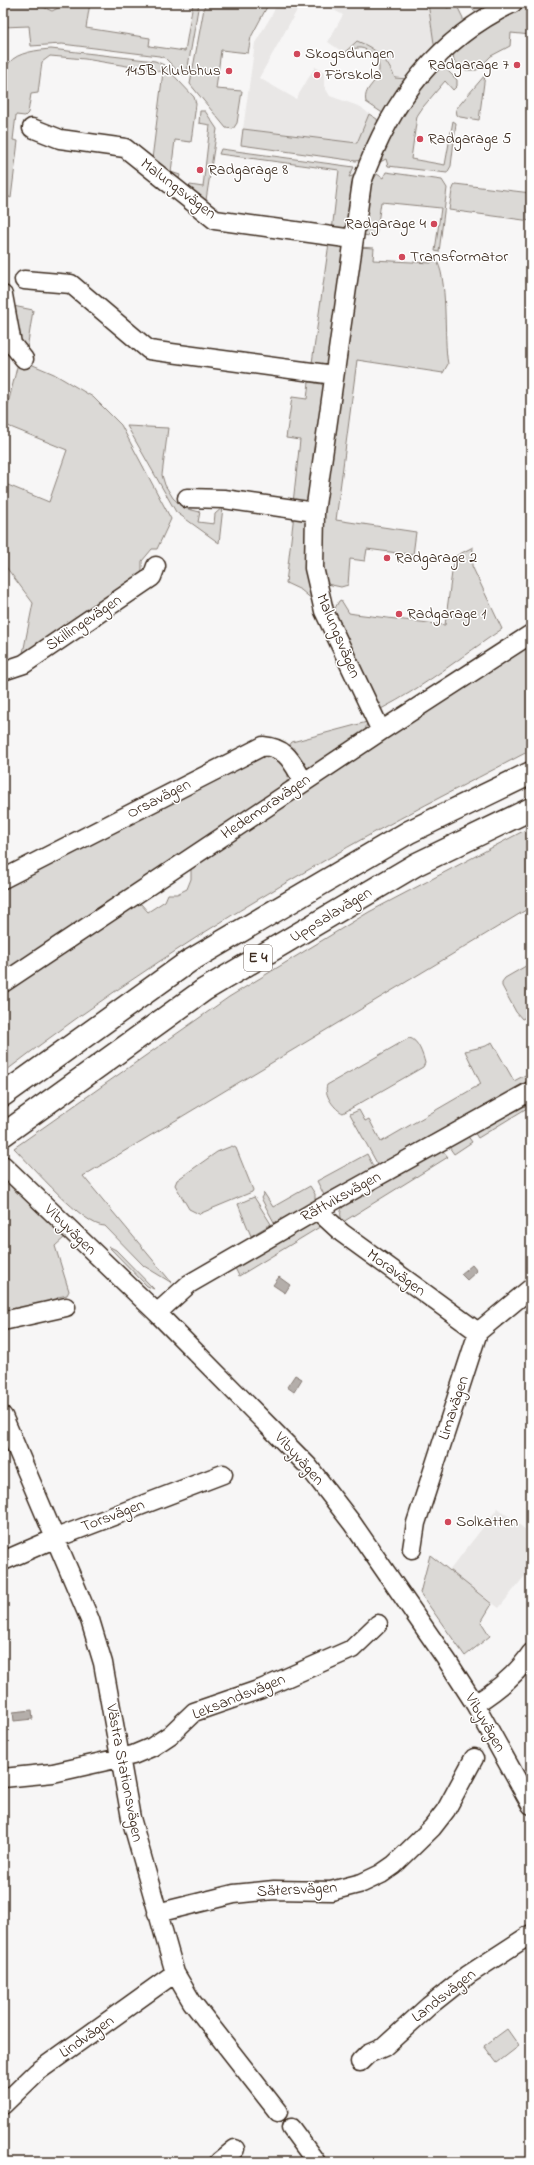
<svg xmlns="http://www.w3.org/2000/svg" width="534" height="2165" viewBox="0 0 534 2165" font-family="'Indie Flower',sans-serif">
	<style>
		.built { fill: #e9e7e6 }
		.green { fill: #dbd9d6; stroke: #8b827a }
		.water { fill: #b4aeaa; stroke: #847972 }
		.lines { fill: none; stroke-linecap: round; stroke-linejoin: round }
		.minor-casing { stroke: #3b2a1e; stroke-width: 21 }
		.highway-casing { stroke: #3b2a1e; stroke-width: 25 }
		.minor { stroke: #fff; stroke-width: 18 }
		.highway { stroke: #fff; stroke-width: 22 }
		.poi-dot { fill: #d1495b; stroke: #fff; stroke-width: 1.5 }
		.labels { text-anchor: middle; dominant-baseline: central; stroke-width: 3; stroke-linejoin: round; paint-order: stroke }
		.shield { fill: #fff; stroke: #766a62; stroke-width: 1 }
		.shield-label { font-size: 15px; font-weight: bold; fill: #3b2a1e }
		.poi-label { font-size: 16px; fill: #3b2a1e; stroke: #fff; text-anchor: start }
		.street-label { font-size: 16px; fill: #3b2a1e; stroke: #fff }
	</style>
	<rect width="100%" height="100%" fill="#f7f6f6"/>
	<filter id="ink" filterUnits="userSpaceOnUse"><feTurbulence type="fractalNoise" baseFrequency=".025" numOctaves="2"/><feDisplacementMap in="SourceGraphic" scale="8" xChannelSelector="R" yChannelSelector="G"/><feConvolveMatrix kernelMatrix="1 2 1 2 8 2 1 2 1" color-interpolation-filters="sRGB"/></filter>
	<g filter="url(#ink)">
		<!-- built -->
		<path class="built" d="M277,3H301L259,78L296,99L315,67L324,72V86L330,96L361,107L369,114L357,143L243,129L255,43L273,13Z
			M321,3H428L435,50L408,79L395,78L389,65L373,48L352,45L344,53L328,42L343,15Z
			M498,1508L531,1534V1568L499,1608L449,1571Z"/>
		<!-- green -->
		<path class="green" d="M3,3H46L41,6L52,11L62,6L63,3H90L86,28L150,38L149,46L185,51L193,3H199L187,72L185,75L181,74L165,58L159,56L62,44L31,46L29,26L3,27Z
			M205,3H269L251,37L248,53L221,50L216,89L242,91L237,123L233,129L226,128L190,84Z
			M428,3H445L447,8L456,4L463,18V26L435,50Z
			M469,3H493L492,7L480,12L474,11Z
			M531,3V35L511,33L510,46L491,56L477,70H466L454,61L453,54L457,47L507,13Z
			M357,41C377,49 386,58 395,78L408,79L384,114L366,102C362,85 384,82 378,62C376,57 374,54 370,52C360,45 354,48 344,53Z
			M51,49L155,61L164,65L194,97L196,104L191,142L175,140L171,172L180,175L179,179L175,180L152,159L163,72L85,59L50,56L42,62L38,93L31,94L28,113L25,116L16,115L13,140L18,141L11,198L3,194V81C5,75 6,67 9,63C17,52 39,50 51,49Z
			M440,67L445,68L457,80V86L453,90L445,81L423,107L417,116L411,159L445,165L453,121L456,123L451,166L447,173L388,166L386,159L380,162L381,152L413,94Z
			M485,75L479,120L460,117L457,115L456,109Z
			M200,111H205L217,129L206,200L203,202L188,189L190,185L203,187L210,125L199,123Z
			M369,114L377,119L379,128L361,160L356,161L241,145L243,129L357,143Z
			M221,149L354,167L349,177L356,175L347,229L343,231H332L339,170L219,154Z
			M386,172L442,180L447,188L439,252L435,251L441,208L381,202L376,237L363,235L370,185L377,174L383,178Z
			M455,184L531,193V221L449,210L452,191Z
			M329,243L346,245L329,365L312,363Z
			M358,247L374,248L373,260L431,263L435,258C449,275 443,339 448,364L443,373L357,360L336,520L416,532L413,555L367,549L365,561L350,559L348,585L341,587L327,584C320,567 321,548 320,530Z
			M8,305L33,310L26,356Z
			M19,359L54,374L93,397L121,425L171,519L157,549H152L142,561V575L22,658L33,603L3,563V483L49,502L67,450L3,424Z
			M309,382L321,384L325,387L310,499L306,502L293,503L300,440L286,438L292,397L307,399Z
			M127,426L168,428L162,475L165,485L173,498L184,508L200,512L198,522L214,524L215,514L223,507L219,543L176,512Z
			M294,514L306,520L320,606L301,590L286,583Z
			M473,547L472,566L502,629C462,656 424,687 381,709L378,708L334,610L339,601L341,600L349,613L355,614L445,625L454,557Z
			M531,641V750C461,787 390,822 322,862C211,925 104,995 3,1073V993L132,906L141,904L148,912L165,901L168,894H177L187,889L191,879V867Z
			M367,722L365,732L357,738L339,747L310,768L304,767L289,746L292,742Z
			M259,753L278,757L288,770V779L284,787L3,974V883Z
			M531,827V907L83,1176L172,1283L144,1266L105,1226C84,1227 31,1165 14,1148L229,997L369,912Z
			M531,963V1015L522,1019L516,1012L502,986V982L505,978Z
			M409,1038C418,1039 423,1055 425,1063L423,1067L343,1113C335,1110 323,1094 327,1085Z
			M492,1042L514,1081L531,1072V1079L378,1165L350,1114L359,1110L365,1121L369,1119L381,1142L481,1084L465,1051L486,1046Z
			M524,1104L527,1108L478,1138L474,1132Z
			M467,1135L472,1142L454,1154L449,1147L450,1144Z
			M232,1146L236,1148L253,1190L252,1192L199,1214L189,1209L175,1185L177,1180L217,1152Z
			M442,1150L448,1157L343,1222C339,1215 340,1209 346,1203Z
			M367,1154L374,1168L324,1195L317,1181Z
			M3,1179L24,1195L65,1237L55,1246L69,1291L67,1295L58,1297L55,1301L3,1317Z
			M310,1186L315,1194V1201L275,1224L261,1198L264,1193L273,1207Z
			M254,1197L271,1224L251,1236L238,1204Z
			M316,1220L323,1225L239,1276L235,1268Z
			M108,1246L116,1250L154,1289L147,1286Z
			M430,1555L492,1604L481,1622L490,1636L465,1656L420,1593Z
			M507,2029L519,2046L497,2063L484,2046Z"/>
		<!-- water -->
		<path class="water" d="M472,1265L477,1271L467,1280L461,1274Z
			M279,1277L290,1285L285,1293L273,1285Z
			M295,1375L302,1379L294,1392L287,1387Z
			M32,1710L33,1719L14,1721L13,1712Z"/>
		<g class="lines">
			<!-- minor casing -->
			<g class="minor-casing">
				<path id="minor" d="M32,128L60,139L125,148L215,220L353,239
					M24,280L71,284L149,350L334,375
					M3,295L12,344L24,359
					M187,498L224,499L315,512
					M3,671L24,664L152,577L156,566
					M381,731L324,611L314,568L315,512L362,182C389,104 437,39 513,3
					M3,879L263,746C288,748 292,763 304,782
					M3,983L381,731L531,634
					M3,1165L157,1313L308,1466L352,1523L448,1662L475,1704L531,1805
					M317,1210L342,1233L478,1332
					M157,1313L189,1284L317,1210L531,1091
					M3,1321L66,1307
					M3,1416L90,1620L103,1663L131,1818L175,1973L192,2002L278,2112
					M412,1549L416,1523L478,1332L531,1288
					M3,1561L56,1538L223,1474
					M475,1704C496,1691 517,1674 531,1653
					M3,1778L53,1773L133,1755L152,1747L170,1735L194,1712L261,1689L352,1649L378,1624
					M157,1913L234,1894L274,1890L331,1891L362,1883L381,1874L394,1865L432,1828L446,1810L474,1758
					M360,2062L368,2054L384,2047L429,2006L468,1975L531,1934
					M3,2105L37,2072L175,1973
					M291,2128L316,2162
					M219,2162L235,2149"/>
			</g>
			<!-- highway casing -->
			<g class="highway-casing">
				<path id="highway" d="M3,1095L188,962L409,832L531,773
					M3,1135L204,990L417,864L531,809"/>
			</g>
			<!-- minor -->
			<use href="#minor" class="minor"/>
			<!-- highway -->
			<use href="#highway" class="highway"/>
		</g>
	</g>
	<!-- markers -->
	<g class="poi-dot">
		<circle cx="297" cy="54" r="4"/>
		<circle cx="517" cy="65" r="4"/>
		<circle cx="229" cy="71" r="4"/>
		<circle cx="317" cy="75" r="4"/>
		<circle cx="420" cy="139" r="4"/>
		<circle cx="200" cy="170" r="4"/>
		<circle cx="434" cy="224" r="4"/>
		<circle cx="402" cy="257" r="4"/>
		<circle cx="387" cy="558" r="4"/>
		<circle cx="399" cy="614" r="4"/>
		<circle cx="448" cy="1522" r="4"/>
	</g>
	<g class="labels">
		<!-- shield labels -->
		<rect class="shield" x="244" y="945" width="28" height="26" rx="3"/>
		<g class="shield-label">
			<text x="258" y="958">E 4</text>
		</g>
		<!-- poi labels -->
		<g class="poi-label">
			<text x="305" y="54">Skogsdungen</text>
			<text x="509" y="65" text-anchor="end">Radgarage 7</text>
			<text x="221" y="71" text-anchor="end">145B Klubbhus</text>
			<text x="325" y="75">Förskola</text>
			<text x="428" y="139">Radgarage 5</text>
			<text x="208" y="170">Radgarage 8</text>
			<text x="426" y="224" text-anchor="end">Radgarage 4</text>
			<text x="410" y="257">Transformator</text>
			<text x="395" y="558">Radgarage 2</text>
			<text x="407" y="614">Radgarage 1</text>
			<text x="456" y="1522">Solkatten</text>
		</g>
		<!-- street labels -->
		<g class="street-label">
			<text transform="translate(178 189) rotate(37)">Malungsvägen</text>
			<text transform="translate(84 623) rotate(-34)">Skillingevägen</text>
			<text transform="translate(338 636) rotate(67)">Malungsvägen</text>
			<text transform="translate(159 799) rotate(-27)">Orsavägen</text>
			<text transform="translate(266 807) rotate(-34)">Hedemoravägen</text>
			<text transform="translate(331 915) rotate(-31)">Uppsalavägen</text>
			<text transform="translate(341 1197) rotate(-29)">Rättviksvägen</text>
			<text transform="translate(70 1230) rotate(44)">Vibyvägen</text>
			<text transform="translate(396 1273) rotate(36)">Moravägen</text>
			<text transform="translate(454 1408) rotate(-72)">Limavägen</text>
			<text transform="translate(299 1459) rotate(48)">Vibyvägen</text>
			<text transform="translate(113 1516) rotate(-21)">Torsvägen</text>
			<text transform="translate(239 1697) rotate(-22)">Leksandsvägen</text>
			<text transform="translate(485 1723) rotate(60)">Vibyvägen</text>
			<text transform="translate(124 1773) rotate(79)">Västra Stationsvägen</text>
			<text transform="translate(297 1890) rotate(-3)">Sätersvägen</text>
			<text transform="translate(444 1996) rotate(-38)">Landsvägen</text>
			<text transform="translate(87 2037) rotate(-35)">Lindvägen</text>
		</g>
	</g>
	<!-- margin -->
	<rect width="534" height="2165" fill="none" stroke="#fff" stroke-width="16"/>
	<rect x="8" y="8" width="518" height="2149" fill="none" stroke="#3b2a1e" stroke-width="1.5" filter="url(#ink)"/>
</svg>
